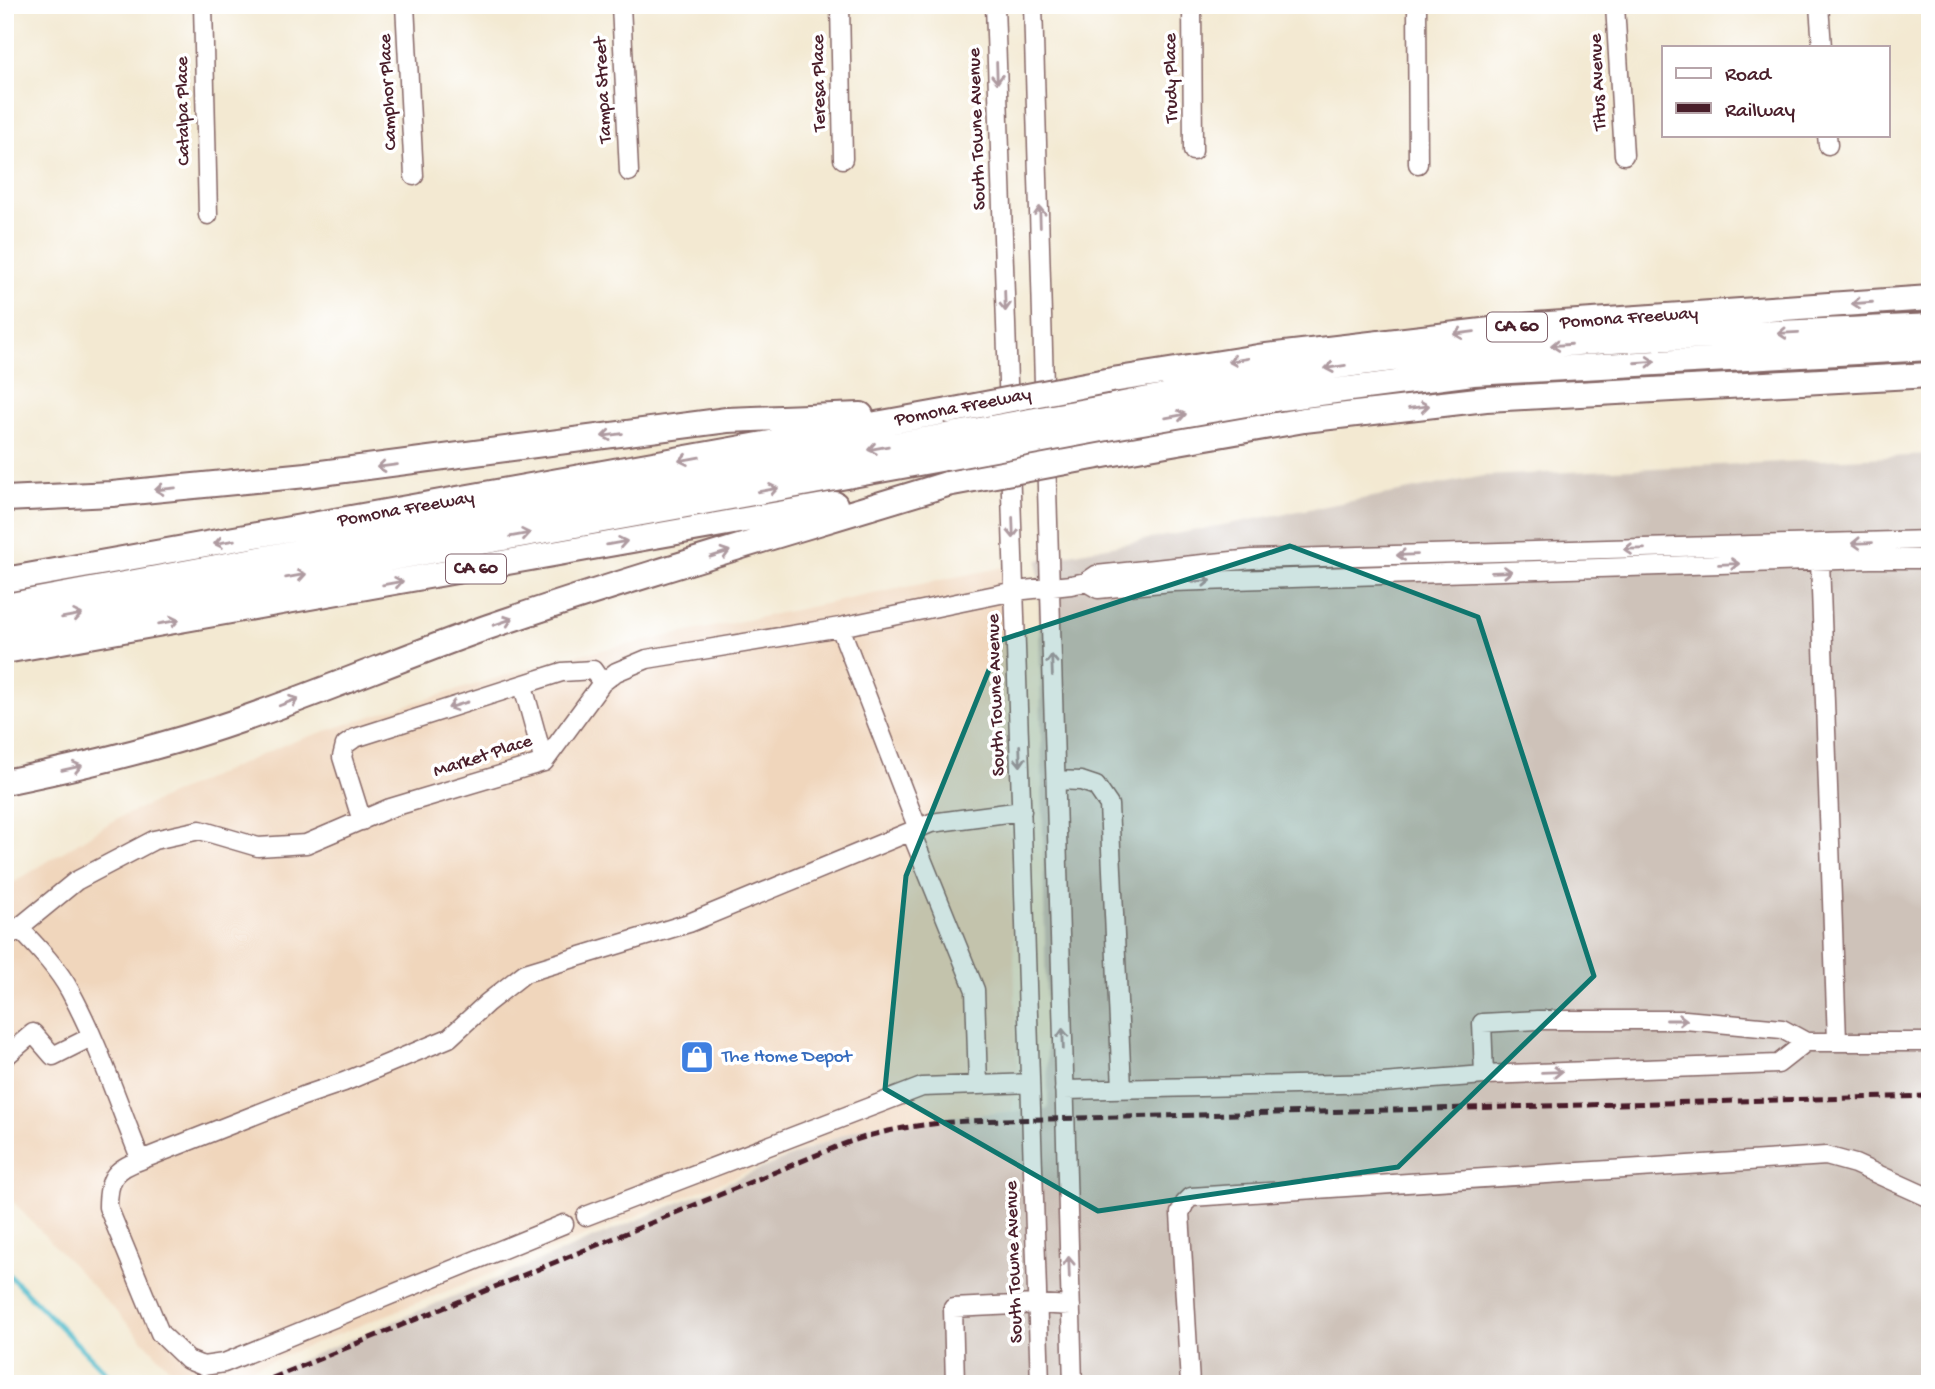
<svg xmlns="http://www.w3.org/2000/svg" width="1935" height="1389" viewBox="0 0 1935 1389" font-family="'Gochi Hand',sans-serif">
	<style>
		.built { fill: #f0d6bc }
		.industrial { fill: #cec2b9 }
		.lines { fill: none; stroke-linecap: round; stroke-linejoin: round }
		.stream { stroke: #52bdcd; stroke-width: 5 }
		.minor-casing { stroke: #856665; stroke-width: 21 }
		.highway-casing { stroke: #856665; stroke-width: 28 }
		.minor { stroke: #fff; stroke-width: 18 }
		.highway { stroke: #fff; stroke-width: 24 }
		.rail { stroke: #4a1f2b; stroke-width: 5; stroke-dasharray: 10 5; stroke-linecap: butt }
		.highway-bridge-casing { stroke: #856665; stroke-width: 28; stroke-linecap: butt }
		.highway-bridge { stroke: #fff; stroke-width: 24 }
		.oneway { stroke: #ae9aa0 }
		.marked { fill: #0f766e; fill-opacity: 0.2; stroke: #0f766e; stroke-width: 5; stroke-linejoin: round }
		.labels { text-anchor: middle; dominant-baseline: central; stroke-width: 7; stroke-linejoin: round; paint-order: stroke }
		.shield { fill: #fff; stroke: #80626b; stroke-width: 2 }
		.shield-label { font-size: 18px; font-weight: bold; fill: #4a1f2b }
		.street-label { font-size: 19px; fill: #4a1f2b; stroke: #fff }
		.shop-label { font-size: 19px; fill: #366cbe; stroke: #fff; text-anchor: start }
	</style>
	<rect width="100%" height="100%" fill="#fff"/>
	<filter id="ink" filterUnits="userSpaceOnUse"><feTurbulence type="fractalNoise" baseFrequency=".0143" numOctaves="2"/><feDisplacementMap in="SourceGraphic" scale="14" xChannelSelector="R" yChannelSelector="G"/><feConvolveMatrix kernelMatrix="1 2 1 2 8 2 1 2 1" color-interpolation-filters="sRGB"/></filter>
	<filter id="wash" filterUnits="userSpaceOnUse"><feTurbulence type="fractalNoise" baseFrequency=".00686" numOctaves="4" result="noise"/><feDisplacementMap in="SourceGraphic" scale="28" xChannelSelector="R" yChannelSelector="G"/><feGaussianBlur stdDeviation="1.57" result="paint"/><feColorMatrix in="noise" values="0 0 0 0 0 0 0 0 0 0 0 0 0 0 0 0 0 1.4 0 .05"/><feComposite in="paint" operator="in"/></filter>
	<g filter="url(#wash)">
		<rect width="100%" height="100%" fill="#f3e9d2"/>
		<!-- built -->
		<path class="built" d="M1004,567L1017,1073L1012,1111L866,1125L212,1384H184L5,1193V888L116,819L286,744L384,712L567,657Z"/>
		<!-- industrial -->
		<path class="industrial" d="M1930,455V1384H243L866,1125L1048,1108L1038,560L1484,476Z"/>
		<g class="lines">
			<!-- stream -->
			<path class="stream" d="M5,1271L117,1384"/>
		</g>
	</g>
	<g filter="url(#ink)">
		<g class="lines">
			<!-- minor casing -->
			<g class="minor-casing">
				<path id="minor" d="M203,5L208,215
					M405,5L414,176
					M621,5L629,172
					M840,5L843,159
					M995,5L1009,411
					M1033,5L1073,1384
					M1192,5L1193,151
					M1417,5L1418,164
					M1615,5L1624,155
					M1819,5L1822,47
					M1827,135L1828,145
					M1010,463L1040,1384
					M1820,561L1837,1041
					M1086,582L1098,589L1172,582L1871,559H1930
					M840,627L918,829
					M523,686L544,762
					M1056,780L1081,781L1096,786L1109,805L1122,1088
					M362,821L342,757L345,745L355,738L562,672L593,670L602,683
					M911,832L975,990L978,1085
					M19,928C37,947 57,967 70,991C99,1044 118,1104 141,1160L303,1096L344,1082L449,1038L487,1003L525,973L689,923L931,823L1022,811
					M5,939L76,881L154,840L200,830L258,847L306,844L390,808L544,762L602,683L616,672L647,659L840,627L1015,591L1071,585L1086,582L1096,575L1252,559L1930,540
					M5,1057L33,1033L53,1056L91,1037
					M1484,1075L1778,1064L1806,1042
					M1064,1090L1383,1083L1484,1075L1482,1023L1538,1020H1685L1782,1029L1806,1042H1930
					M141,1160C114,1169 108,1179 108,1207L160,1333L188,1360L203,1366L224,1363L564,1224
					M586,1216L922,1087L1030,1083
					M955,1384L953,1308L1037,1304L1071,1306
					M1190,1384L1180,1213L1185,1203L1191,1197L1826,1156L1855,1164L1930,1198"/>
			</g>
			<!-- highway casing -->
			<g class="highway-casing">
				<path id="highway" d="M1106,381L1258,357L1534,325L1930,298
					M1108,407C1190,391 1271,375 1353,364C1544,339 1738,336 1930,326
					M1108,428L1281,398L1473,373L1930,348
					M1109,454L1304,420L1486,399L1930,375
					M5,499L112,494L306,475L727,420L861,415
					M5,580L949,411
					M5,606L580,500L946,436
					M5,628L946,458
					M5,651L835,504
					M5,782C83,766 160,748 235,722C320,693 403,657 488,627C639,575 794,531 947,484"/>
			</g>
			<!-- minor -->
			<use href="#minor" class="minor"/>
			<!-- highway -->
			<use href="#highway" class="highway"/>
			<!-- rail -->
			<path class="rail" d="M258,1384L841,1145C884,1129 921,1124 967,1121L1930,1096"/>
			<!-- highway-bridge casing -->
			<g class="highway-bridge-casing">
				<path id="highway-bridge" d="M949,411L1106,381
					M946,436L1108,407
					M946,458L1108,428
					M947,484L1109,454"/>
			</g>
			<!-- highway-bridge -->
			<use href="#highway-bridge" class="highway-bridge"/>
		</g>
		<!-- one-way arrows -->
		<defs><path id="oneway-shaft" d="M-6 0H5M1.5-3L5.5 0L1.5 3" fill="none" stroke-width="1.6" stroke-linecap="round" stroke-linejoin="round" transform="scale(1.75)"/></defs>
		<g class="oneway">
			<use href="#oneway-shaft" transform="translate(997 73) rotate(88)"/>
			<use href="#oneway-shaft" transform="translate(1040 217) rotate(-92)"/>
			<use href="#oneway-shaft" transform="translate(1005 301) rotate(88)"/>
			<use href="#oneway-shaft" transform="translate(1862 303) rotate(176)"/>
			<use href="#oneway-shaft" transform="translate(1464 333) rotate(173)"/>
			<use href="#oneway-shaft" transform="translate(1788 333) rotate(177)"/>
			<use href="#oneway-shaft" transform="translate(1561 345) rotate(176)"/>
			<use href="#oneway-shaft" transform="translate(1238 360) rotate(171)"/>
			<use href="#oneway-shaft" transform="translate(1645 362) rotate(-4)"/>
			<use href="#oneway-shaft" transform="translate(1335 367) rotate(171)"/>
			<use href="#oneway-shaft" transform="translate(1419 407) rotate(-7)"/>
			<use href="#oneway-shaft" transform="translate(1176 416) rotate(-10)"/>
			<use href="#oneway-shaft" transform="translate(612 435) rotate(172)"/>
			<use href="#oneway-shaft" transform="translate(878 448) rotate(170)"/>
			<use href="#oneway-shaft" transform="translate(689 459) rotate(170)"/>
			<use href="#oneway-shaft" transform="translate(387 466) rotate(173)"/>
			<use href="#oneway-shaft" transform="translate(165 489) rotate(174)"/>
			<use href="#oneway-shaft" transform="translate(768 490) rotate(-10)"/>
			<use href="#oneway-shaft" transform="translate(1013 528) rotate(88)"/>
			<use href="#oneway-shaft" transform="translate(520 535) rotate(-10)"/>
			<use href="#oneway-shaft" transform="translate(224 542) rotate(170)"/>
			<use href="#oneway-shaft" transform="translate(617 543) rotate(-10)"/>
			<use href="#oneway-shaft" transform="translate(1862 543) rotate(178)"/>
			<use href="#oneway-shaft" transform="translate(1634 549) rotate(179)"/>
			<use href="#oneway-shaft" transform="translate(720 554) rotate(-17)"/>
			<use href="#oneway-shaft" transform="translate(1407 555) rotate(178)"/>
			<use href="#oneway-shaft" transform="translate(1729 564) rotate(-2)"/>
			<use href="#oneway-shaft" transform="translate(1502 572) rotate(-2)"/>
			<use href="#oneway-shaft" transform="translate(296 576) rotate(-10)"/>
			<use href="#oneway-shaft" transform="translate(1201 581) rotate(-2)"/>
			<use href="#oneway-shaft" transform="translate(393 583) rotate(-10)"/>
			<use href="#oneway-shaft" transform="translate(72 616) rotate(-10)"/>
			<use href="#oneway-shaft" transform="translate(169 622) rotate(-10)"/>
			<use href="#oneway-shaft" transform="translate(503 622) rotate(-19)"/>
			<use href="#oneway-shaft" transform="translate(1052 665) rotate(-92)"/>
			<use href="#oneway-shaft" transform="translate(289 702) rotate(-21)"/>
			<use href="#oneway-shaft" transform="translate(458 705) rotate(163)"/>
			<use href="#oneway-shaft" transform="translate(1020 756) rotate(88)"/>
			<use href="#oneway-shaft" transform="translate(72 768) rotate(-13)"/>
			<use href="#oneway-shaft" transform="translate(1677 1020)"/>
			<use href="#oneway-shaft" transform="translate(1063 1039) rotate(-92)"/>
			<use href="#oneway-shaft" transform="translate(1552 1072) rotate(-2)"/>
			<use href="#oneway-shaft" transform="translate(1069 1267) rotate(-92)"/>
		</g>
	</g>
	<!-- marked area -->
	<path class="marked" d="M1290,546L1478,617L1594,976L1398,1167L1098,1211L885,1089L906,876L1001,640Z"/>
	<!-- icons -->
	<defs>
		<g id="shop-square" transform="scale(1.75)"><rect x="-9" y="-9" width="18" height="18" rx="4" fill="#3f7fe0" stroke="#fff"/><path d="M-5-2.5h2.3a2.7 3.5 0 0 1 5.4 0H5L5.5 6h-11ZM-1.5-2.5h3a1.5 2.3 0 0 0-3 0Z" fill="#fff"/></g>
	</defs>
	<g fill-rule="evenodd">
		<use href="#shop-square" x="697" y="1057"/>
	</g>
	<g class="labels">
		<!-- shield labels -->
		<g class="shield">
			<rect x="1487" y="312.5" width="60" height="29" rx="5"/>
			<rect x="446" y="554.5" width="60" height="29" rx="5"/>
		</g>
		<g class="shield-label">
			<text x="1517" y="327">CA 60</text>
			<text x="476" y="569">CA 60</text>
		</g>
		<!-- street labels -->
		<g class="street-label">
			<text transform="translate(1172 78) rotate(-91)">Trudy Place</text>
			<text transform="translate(1599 82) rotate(-93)">Titus Avenue</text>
			<text transform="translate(820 83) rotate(-91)">Teresa Place</text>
			<text transform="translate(604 90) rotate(-93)">Tampa Street</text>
			<text transform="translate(389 92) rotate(-93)">Camphor Place</text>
			<text transform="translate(184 111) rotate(-91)">Catalpa Place</text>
			<text transform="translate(978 129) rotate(-92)">South Towne Avenue</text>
			<text transform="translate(1629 319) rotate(-4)">Pomona Freeway</text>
			<text transform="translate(963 408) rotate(-11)">Pomona Freeway</text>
			<text transform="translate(406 510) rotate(-10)">Pomona Freeway</text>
			<text transform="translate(997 695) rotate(-92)">South Towne Avenue</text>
			<text transform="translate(483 757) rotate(-18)">Market Place</text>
			<text transform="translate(1015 1262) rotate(-92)">South Towne Avenue</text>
		</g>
		<!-- shop labels -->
		<g class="shop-label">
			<text x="722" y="1057">The Home Depot</text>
		</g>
	</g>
	<!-- margin -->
	<rect width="1935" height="1389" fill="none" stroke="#fff" stroke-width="28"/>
	<!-- legend -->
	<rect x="1662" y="46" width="228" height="91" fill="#ffffff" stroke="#b7a5aa" stroke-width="2"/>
	<rect x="1676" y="68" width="35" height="10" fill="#ffffff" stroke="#b7a5aa" stroke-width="2"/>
	<text x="1725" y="80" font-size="21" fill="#4a1f2b">Road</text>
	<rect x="1676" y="103" width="35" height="10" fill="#4a1f2b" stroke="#b7a5aa" stroke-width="2"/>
	<text x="1725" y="116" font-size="21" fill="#4a1f2b">Railway</text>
</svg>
